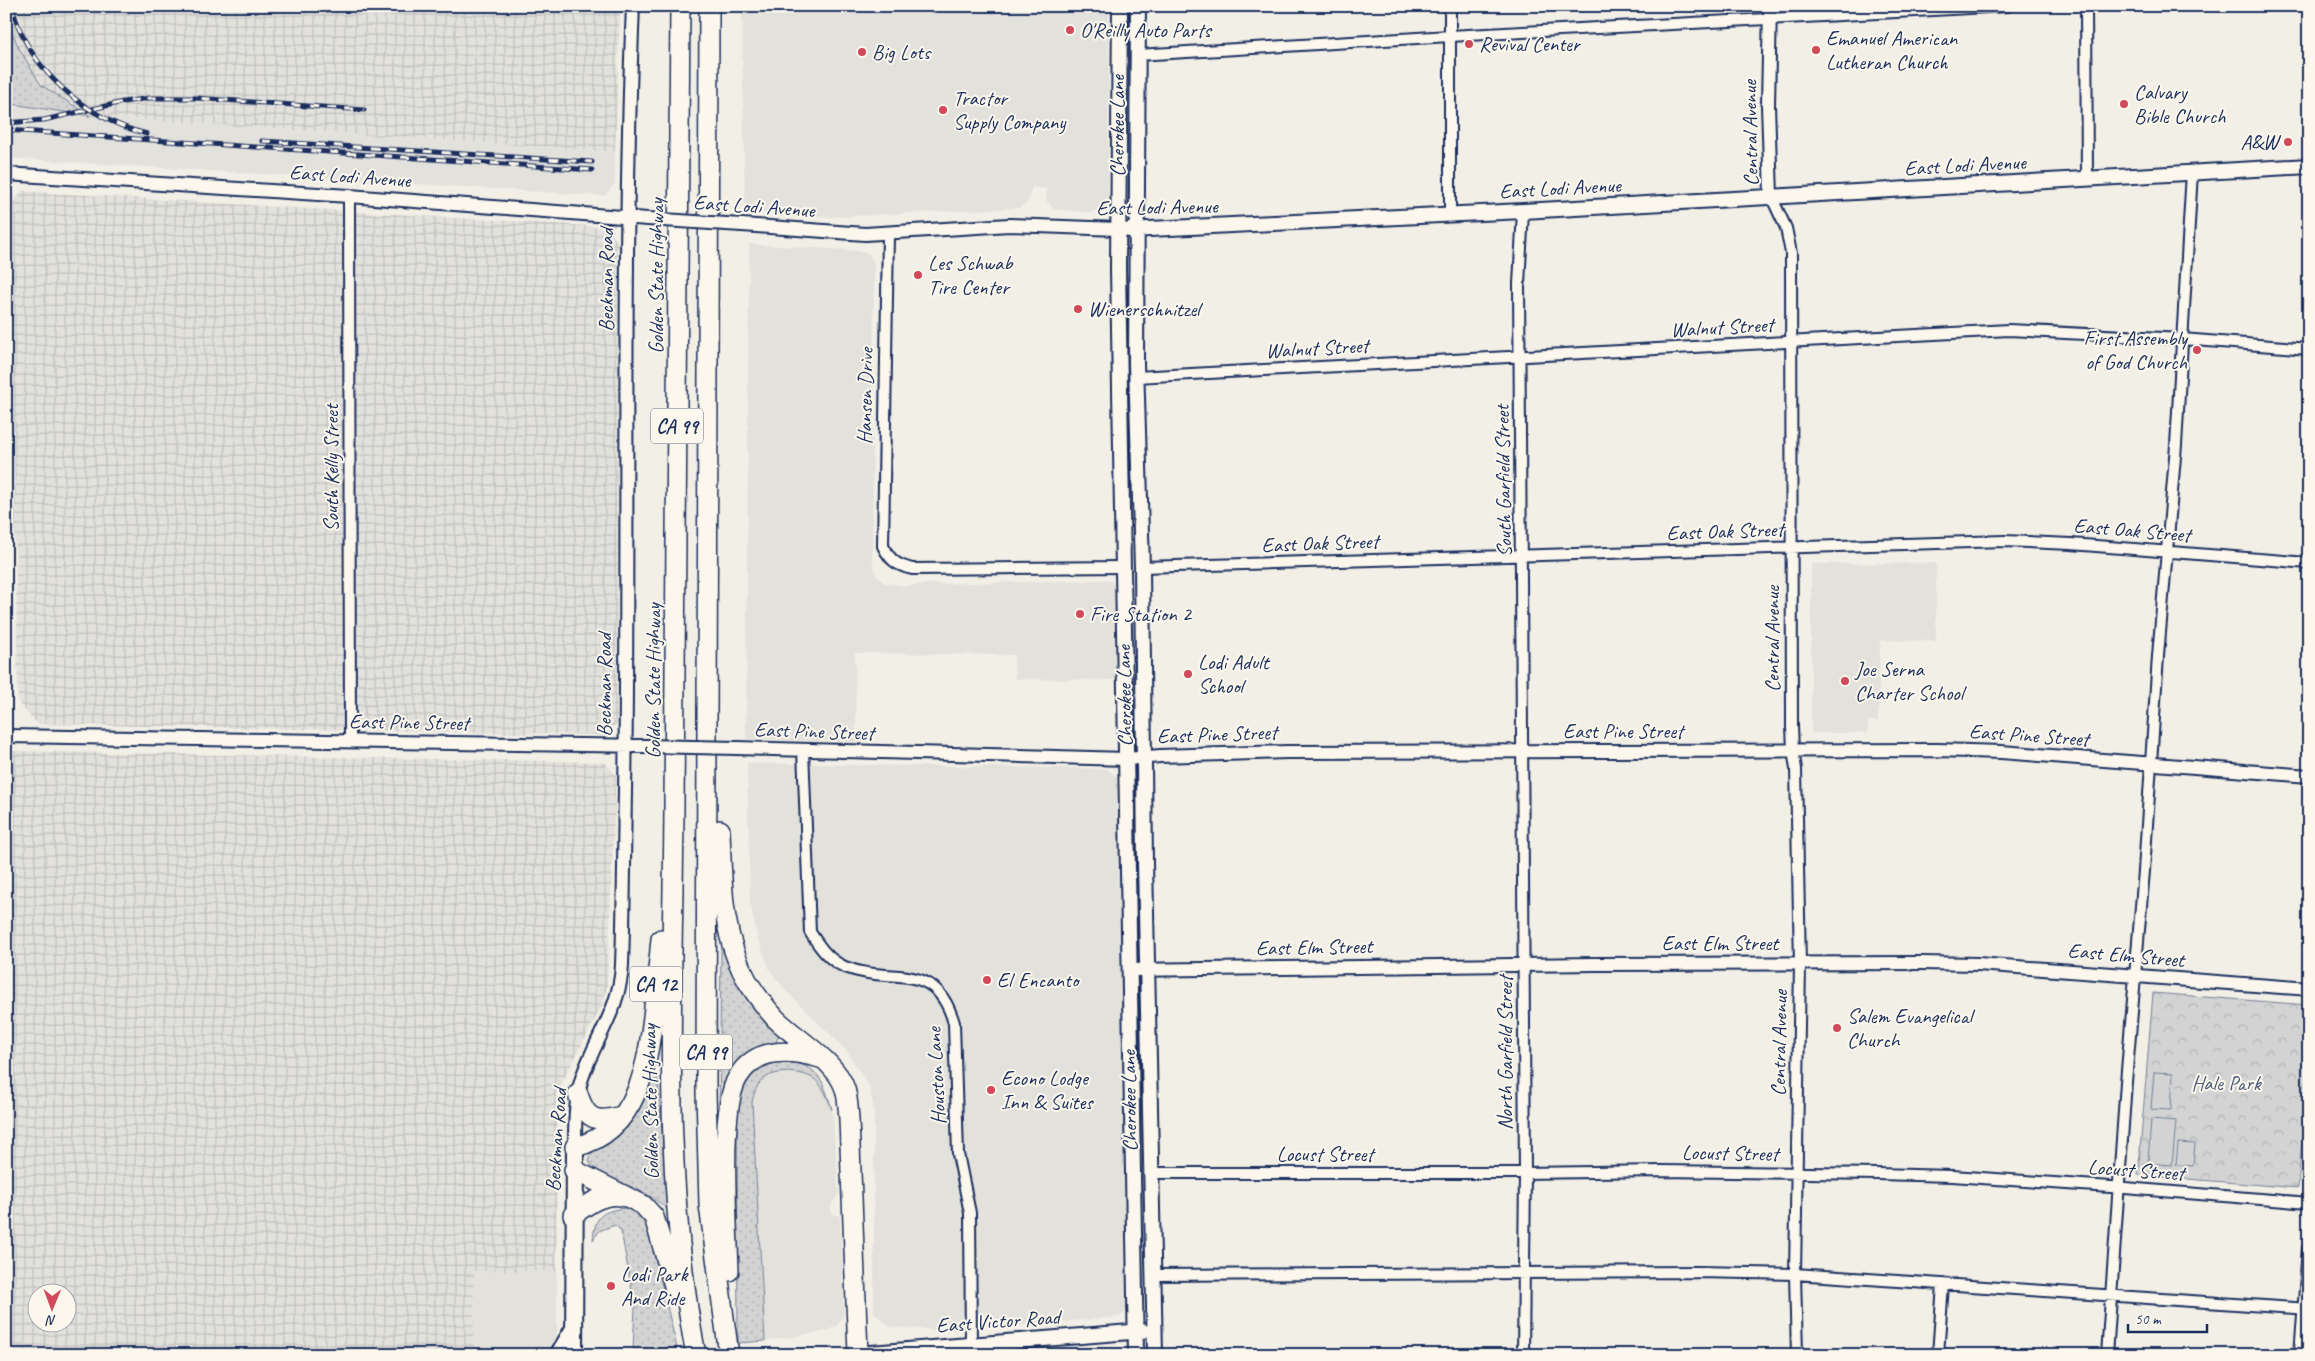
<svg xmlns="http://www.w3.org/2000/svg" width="2315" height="1361" viewBox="0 0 2315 1361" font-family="Caveat,sans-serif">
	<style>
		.built { fill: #e2e1dc }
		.industrial { fill: url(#industrial-grid); fill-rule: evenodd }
		.grass { fill: url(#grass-dots); stroke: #768198 }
		.forest { fill: url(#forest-crowns); stroke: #768198 }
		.pitch { fill: #d2d3d2; stroke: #768198 }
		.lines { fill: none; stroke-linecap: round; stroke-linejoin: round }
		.minor-casing { stroke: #1b2f5e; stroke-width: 14 }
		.tertiary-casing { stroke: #1b2f5e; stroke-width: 16 }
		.secondary-casing { stroke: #1b2f5e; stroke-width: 18 }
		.primary-casing { stroke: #1b2f5e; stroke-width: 20 }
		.motorway-casing { stroke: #1b2f5e; stroke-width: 22 }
		.minor { stroke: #fbf7ec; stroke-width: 10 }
		.tertiary { stroke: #fbf7ec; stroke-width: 12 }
		.secondary { stroke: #fbf7ec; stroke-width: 14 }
		.primary { stroke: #fbf7ec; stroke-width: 16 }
		.motorway { stroke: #fbf7ec; stroke-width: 19 }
		.rail-casing { stroke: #1b2f5e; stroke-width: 5 }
		.rail { stroke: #fbf7ec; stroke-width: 3; stroke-dasharray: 9; stroke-linecap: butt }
		.tertiary-bridge-casing { stroke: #1b2f5e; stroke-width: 16; stroke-linecap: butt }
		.tertiary-bridge { stroke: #fbf7ec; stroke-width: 12 }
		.poi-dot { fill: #d1495b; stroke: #fbf7ec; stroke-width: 2 }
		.labels { text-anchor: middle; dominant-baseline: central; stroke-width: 4; stroke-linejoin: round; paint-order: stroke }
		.shield { fill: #fbf7ec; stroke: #5e6b89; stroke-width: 1 }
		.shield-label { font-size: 20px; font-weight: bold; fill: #1b2f5e }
		.poi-label { font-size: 21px; fill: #1b2f5e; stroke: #fbf7ec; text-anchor: start }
		.street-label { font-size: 21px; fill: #1b2f5e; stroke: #fbf7ec }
		.park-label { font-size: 21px; fill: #49587b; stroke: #fbf7ec }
	</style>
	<defs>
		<pattern id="industrial-grid" width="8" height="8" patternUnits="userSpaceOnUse" patternTransform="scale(1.25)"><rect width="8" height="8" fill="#e2e1dc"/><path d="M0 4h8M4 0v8" fill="none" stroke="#c1c1bf"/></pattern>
		<pattern id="grass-dots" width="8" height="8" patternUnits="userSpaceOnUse" patternTransform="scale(1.25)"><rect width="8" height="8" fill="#d2d3d2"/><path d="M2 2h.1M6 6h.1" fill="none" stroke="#b4b5b7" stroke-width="1.8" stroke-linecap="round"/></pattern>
		<pattern id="forest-crowns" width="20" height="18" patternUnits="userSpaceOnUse" patternTransform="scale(1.25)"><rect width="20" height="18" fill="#d2d3d2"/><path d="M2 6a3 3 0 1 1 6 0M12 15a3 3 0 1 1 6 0" fill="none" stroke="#b4b5b7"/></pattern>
	</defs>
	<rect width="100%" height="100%" fill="#f2efe6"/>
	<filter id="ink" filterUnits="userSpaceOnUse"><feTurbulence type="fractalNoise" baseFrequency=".02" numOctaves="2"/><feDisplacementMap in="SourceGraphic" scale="10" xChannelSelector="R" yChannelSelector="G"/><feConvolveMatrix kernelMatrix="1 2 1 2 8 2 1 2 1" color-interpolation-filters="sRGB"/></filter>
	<g filter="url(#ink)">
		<!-- built -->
		<path class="built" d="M742,6H1109L1108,196L1102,207L1091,213L1054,209L1046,200L1047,189L1032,187L1028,202L1019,208L832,217L745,212Z
			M6,103L90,116L615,152V183L605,196L6,158Z
			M749,244L863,251L869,254L874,263L872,557L876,575L884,583L906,586L926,584L1109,580L1114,584L1115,680L1015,679L1014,655L855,653L856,742L746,739Z
			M1936,563V641L1880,640L1878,721H1868V733H1811V564Z
			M747,763L1108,769L1117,778L1127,1310L1119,1317L1000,1327L986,1317L958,1319L948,1331L890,1327L874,1312V1108L869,1087L847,1051L786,991L770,970L758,940L750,902Z
			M779,1073H796L811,1077L825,1091L832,1110L839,1194L831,1204V1213L840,1216L844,1313L838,1325L827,1331L765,1341L752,1101L756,1088L765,1078Z
			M474,1271H557V1334L553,1345L545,1355H474Z"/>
		<!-- industrial -->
		<path class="industrial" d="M6,6H620L615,152L90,116L41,85L20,50L6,21Z
			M22,191L606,227L618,242L617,723L604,735L38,724L18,703L10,206Z
			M6,751L604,762L616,775L607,987L602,1006L556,1094L557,1271H474V1355L14,1354L10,1347L6,1052ZM38,1294H68V1324H38Z"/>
		<!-- grass -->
		<path class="grass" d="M6,21L20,50L41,85L90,116L6,103Z
			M721,949H727L780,1032L775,1045L764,1048L719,1120Z
			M784,1061C819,1065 823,1079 832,1110C828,1098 823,1084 811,1077C799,1071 776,1070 765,1078C757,1083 754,1093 752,1102L765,1341L738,1343L737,1111C744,1081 753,1067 784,1061Z
			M658,1079L668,1210C662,1205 656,1200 650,1196C636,1187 597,1176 590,1163C584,1150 610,1143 617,1136C633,1120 641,1102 650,1081Z
			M625,1208L642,1216L648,1227L677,1348L633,1349L635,1307L621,1231L615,1225L599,1231L593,1240C595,1216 601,1211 625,1208Z"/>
		<!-- forest -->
		<path class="forest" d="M2153,993L2309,1005V1051L2298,1188L2138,1175Z"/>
		<!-- pitch -->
		<path class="pitch" d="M2154,1072L2173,1073L2171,1110L2151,1109Z
			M2151,1119L2176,1121L2172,1165L2148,1163Z
			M2178,1143L2195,1144L2193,1166L2176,1165Z"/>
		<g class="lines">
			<!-- minor casing -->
			<g class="minor-casing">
				<path id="minor" d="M1450,6V214
					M2086,6L2087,178
					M1137,55L1450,36L2007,6
					M349,196L350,741
					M1771,196L1786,228L1791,253L1792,726L1793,750L1796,769L1800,964L1795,1274L1797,1355
					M1523,211L1519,284L1525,1173L1523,1355
					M888,234L883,546C890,560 896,565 912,569L1124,567
					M1136,377L2009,330L2182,339L2309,349
					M1142,567L2004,541L2071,544L2309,563
					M803,749L810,932C819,946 828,960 845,967C892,986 935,957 954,1023L958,1154L970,1213L971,1344
					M1150,1173H1525L1662,1171L1877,1174L1952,1176L2125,1188L2309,1203
					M1152,1275L1697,1272L1795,1274L2309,1309
					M1938,1355L1943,1284
					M2107,1355L2126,1082L2144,871L2158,656L2176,445L2192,172"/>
			</g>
			<!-- tertiary casing -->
			<g class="tertiary-casing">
				<path id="tertiary" d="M1770,6L1768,105L1771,196
					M6,174L349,196L648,219
					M742,225L865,234L1009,225L1118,229
					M6,736L647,746
					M737,748L1127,759L1160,756L1287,752L1938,750L2001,752L2309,776
					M1129,970L1595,964L1921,963L1978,964L2309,989
					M575,1147C575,1124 575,1100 582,1078C595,1038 620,1010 622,965C624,907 624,849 625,792C629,530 622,268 633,6
					M2301,1355L2309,1248"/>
			</g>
			<!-- secondary casing -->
			<g class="secondary-casing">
				<path id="secondary" d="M1120,6L1118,268L1136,1355
					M1138,6L1136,363L1142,567L1145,862L1155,1355
					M1129,230L1523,211L2309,166
					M858,1354L1143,1331"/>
			</g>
			<!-- primary casing -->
			<g class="primary-casing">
				<path id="primary" d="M558,1355L573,1330
					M574,1355L575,1147"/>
			</g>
			<!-- motorway casing -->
			<g class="motorway-casing">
				<path id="motorway" d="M680,6C678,273 676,540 674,807C673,990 661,1174 696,1355
					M709,6L706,1091L709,1205L729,1355
					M720,830C722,883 721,936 748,982C756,995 766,1008 776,1019C795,1038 837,1062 845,1089C848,1098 848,1109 849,1119L858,1354
					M578,1094C586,1120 596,1123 621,1116
					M575,1147C639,1131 648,1063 654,1008C656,985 659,962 661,939
					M574,1170L643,1205L654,1217L675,1289
					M573,1215C588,1204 605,1191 625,1197
					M729,1271C728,1229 718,1109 738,1077C756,1046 791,1050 820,1058"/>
			</g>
			<!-- minor -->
			<use href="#minor" class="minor"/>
			<!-- tertiary -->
			<use href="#tertiary" class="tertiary"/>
			<!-- secondary -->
			<use href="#secondary" class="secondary"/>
			<!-- primary -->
			<use href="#primary" class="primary"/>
			<!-- motorway -->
			<use href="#motorway" class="motorway"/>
			<!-- rail casing -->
			<g class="rail-casing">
				<path id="rail" d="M12,6C27,69 86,119 147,134
					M6,123L44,120L123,102L150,98H196L364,110
					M6,130L592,170
					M262,141L592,162"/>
			</g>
			<!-- rail -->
			<use href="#rail" class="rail"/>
			<!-- tertiary-bridge casing -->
			<g class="tertiary-bridge-casing">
				<path id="tertiary-bridge" d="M648,219L742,225
					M647,746L737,748"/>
			</g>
			<!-- tertiary-bridge -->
			<use href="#tertiary-bridge" class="tertiary-bridge"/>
		</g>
	</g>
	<!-- markers -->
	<g class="poi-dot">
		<circle cx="1070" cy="30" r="5"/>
		<circle cx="1469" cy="44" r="5"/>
		<circle cx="1816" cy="50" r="5"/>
		<circle cx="862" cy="52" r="5"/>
		<circle cx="2124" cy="104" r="5"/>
		<circle cx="943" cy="110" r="5"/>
		<circle cx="2288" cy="142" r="5"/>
		<circle cx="918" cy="275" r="5"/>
		<circle cx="1078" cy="309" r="5"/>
		<circle cx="2197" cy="350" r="5"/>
		<circle cx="1080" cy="614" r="5"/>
		<circle cx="1188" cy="674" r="5"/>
		<circle cx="1845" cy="681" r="5"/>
		<circle cx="987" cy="980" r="5"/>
		<circle cx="1837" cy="1028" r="5"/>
		<circle cx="991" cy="1090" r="5"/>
		<circle cx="611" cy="1286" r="5"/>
	</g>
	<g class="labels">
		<!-- shield labels -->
		<g class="shield">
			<rect x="651" y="408.5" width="52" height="35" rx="4"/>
			<rect x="630" y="966.5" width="52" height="35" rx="4"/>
			<rect x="680" y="1034.5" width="52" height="35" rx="4"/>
		</g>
		<g class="shield-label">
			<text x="677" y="426">CA 99</text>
			<text x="656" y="984">CA 12</text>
			<text x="706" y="1052">CA 99</text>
		</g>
		<!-- poi labels -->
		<g class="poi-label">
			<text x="1080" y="30">O'Reilly Auto Parts</text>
			<text x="1826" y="38">Emanuel American<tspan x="1826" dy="24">Lutheran Church</tspan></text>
			<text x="1479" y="44">Revival Center</text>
			<text x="872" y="52">Big Lots</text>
			<text x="2134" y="92">Calvary<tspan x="2134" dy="24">Bible Church</tspan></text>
			<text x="953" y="98">Tractor<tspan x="953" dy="24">Supply Company</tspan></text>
			<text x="2278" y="142" text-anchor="end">A&amp;W</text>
			<text x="928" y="263">Les Schwab<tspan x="928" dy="24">Tire Center</tspan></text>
			<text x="1088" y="309">Wienerschnitzel</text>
			<text x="2187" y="338" text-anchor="end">First Assembly<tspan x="2187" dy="24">of God Church</tspan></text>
			<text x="1090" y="614">Fire Station 2</text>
			<text x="1198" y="662">Lodi Adult<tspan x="1198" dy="24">School</tspan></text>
			<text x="1855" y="669">Joe Serna<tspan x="1855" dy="24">Charter School</tspan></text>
			<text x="997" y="980">El Encanto</text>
			<text x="1847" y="1016">Salem Evangelical<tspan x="1847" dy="24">Church</tspan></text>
			<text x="1001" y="1078">Econo Lodge<tspan x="1001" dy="24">Inn &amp; Suites</tspan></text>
			<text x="621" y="1274">Lodi Park<tspan x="621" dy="24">And Ride</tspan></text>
		</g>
		<!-- street labels -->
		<g class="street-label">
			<text transform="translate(1117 126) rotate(-90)">Cherokee Lane</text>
			<text transform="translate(1750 133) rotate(-91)">Central Avenue</text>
			<text transform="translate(1965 165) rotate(-3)">East Lodi Avenue</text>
			<text transform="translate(350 176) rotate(4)">East Lodi Avenue</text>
			<text transform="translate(1560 188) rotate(-3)">East Lodi Avenue</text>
			<text transform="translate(754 206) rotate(4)">East Lodi Avenue</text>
			<text transform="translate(1157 207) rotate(-1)">East Lodi Avenue</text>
			<text transform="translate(656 276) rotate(-90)">Golden State Highway</text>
			<text transform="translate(606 280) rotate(-90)">Beckman Road</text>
			<text transform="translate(1722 327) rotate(-3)">Walnut Street</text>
			<text transform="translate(1317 348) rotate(-3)">Walnut Street</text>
			<text transform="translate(865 396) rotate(-89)">Hansen Drive</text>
			<text transform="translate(331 468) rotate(-90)">South Kelly Street</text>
			<text transform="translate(1503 481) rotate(-91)">South Garfield Street</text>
			<text transform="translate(2132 530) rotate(5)">East Oak Street</text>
			<text transform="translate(1725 531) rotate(-2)">East Oak Street</text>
			<text transform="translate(1320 543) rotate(-2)">East Oak Street</text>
			<text transform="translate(1772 639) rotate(-90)">Central Avenue</text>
			<text transform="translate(653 681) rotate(-90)">Golden State Highway</text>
			<text transform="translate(604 685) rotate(-90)">Beckman Road</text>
			<text transform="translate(1124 696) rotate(-91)">Cherokee Lane</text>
			<text transform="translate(409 722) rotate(1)">East Pine Street</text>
			<text transform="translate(814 731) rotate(2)">East Pine Street</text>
			<text x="1623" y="731">East Pine Street</text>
			<text transform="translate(1217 734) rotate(-2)">East Pine Street</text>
			<text transform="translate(2029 735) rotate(4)">East Pine Street</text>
			<text x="1720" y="943">East Elm Street</text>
			<text transform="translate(1314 947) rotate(-1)">East Elm Street</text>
			<text transform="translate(2126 955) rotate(5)">East Elm Street</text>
			<text transform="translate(1779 1043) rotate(-89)">Central Avenue</text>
			<text transform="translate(1505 1053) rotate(-90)">North Garfield Street</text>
			<text transform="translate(936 1076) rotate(-93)">Houston Lane</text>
			<text transform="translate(1129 1101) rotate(-91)">Cherokee Lane</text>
			<text transform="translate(650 1102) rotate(-91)">Golden State Highway</text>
			<text transform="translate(556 1140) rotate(-86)">Beckman Road</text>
			<text transform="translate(1730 1153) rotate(1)">Locust Street</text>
			<text x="1325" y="1154">Locust Street</text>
			<text transform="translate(2136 1170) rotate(4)">Locust Street</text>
			<text transform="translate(998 1321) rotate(-4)">East Victor Road</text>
		</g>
		<!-- park labels -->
		<g class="park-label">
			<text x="2226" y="1083">Hale Park</text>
		</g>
	</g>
	<!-- margin -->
	<rect width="2315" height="1361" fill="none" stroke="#fbf7ec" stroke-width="25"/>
	<rect x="12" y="12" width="2290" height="1336" fill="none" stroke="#1b2f5e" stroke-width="2" filter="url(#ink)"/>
	<!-- north arrow -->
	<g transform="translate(52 1308) rotate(181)"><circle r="24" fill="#fbf7ec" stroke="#a1a7b3"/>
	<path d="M0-4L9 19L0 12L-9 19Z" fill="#d1495b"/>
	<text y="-8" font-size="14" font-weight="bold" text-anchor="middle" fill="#1b2f5e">N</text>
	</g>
	<!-- scale -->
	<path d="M2128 1324v8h79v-8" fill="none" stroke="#1b2f5e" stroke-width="2.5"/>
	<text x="2135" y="1324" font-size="15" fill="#1b2f5e" stroke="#fbf7ec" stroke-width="4" paint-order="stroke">50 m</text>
</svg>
